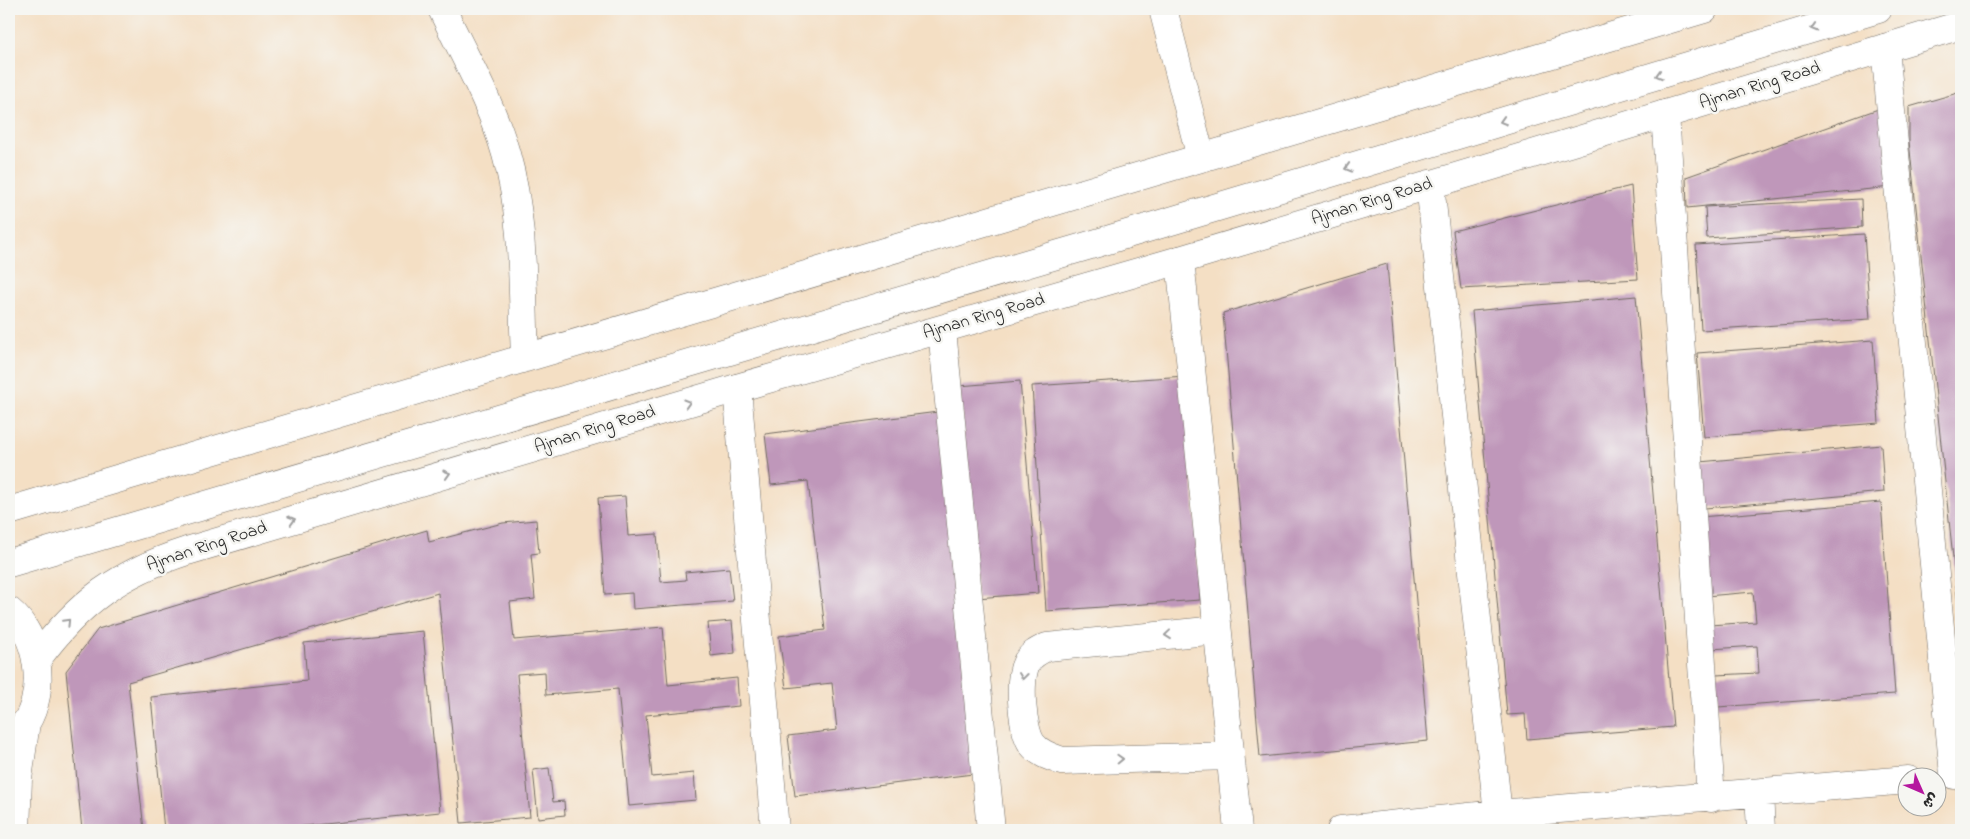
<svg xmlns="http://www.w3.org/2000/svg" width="1970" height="839" viewBox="0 0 1970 839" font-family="'Indie Flower','Playpen Sans Arabic',sans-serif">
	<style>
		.building { fill: #bf97ba }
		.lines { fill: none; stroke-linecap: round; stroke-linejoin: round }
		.minor-casing { stroke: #716a61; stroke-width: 29 }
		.major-casing { stroke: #716a61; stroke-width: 29 }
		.minor { stroke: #fff; stroke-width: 28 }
		.major { stroke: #fff; stroke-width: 28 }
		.oneway { stroke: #a0a0a0 }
		.labels { text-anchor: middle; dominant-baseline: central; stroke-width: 5; stroke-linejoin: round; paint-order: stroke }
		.street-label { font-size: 18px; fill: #2b2b2b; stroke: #f6f6f2 }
	</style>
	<rect width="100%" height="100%" fill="#f6f6f2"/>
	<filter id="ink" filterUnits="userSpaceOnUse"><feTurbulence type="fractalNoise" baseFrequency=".02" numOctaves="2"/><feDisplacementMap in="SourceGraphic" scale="10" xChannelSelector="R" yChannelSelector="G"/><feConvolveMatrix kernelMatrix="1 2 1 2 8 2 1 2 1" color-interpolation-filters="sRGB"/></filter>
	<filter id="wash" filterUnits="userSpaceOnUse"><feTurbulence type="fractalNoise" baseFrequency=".0096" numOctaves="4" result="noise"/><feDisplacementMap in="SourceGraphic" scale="20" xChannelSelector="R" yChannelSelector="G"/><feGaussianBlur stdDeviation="1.12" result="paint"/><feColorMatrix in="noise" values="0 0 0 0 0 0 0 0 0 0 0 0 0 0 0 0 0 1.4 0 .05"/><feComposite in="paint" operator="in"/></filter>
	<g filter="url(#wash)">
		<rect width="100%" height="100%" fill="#f4dfc4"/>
		<g id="blocks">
			<!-- building -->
			<path class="building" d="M1961,92V624H1960L1909,141V107Z
				M1881,108L1891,187L1687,208L1686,177Z
				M1631,186L1638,279L1461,289L1453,231Z
				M1861,199L1862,227L1707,238L1705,207Z
				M1864,234L1870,319L1701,330L1696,245Z
				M1387,264L1428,741L1260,757L1223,313Z
				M1636,296L1673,727L1527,739L1525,714L1507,715L1472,311Z
				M1873,340L1879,423L1704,437L1697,353Z
				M1186,376L1200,600L1046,611L1032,386Z
				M1020,381L1038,593L977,598L959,386Z
				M938,412L981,773L795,796L788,736L837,730L832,683L786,688L779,636L825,630L808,481L771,485L765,434Z
				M1881,445L1884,492L1694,509L1689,463Z
				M625,496L628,536L657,534L661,582L686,580L685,572L729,568L733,601L633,609L632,593L605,595L598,498Z
				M1881,502L1895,694L1718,707L1716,675L1759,673L1757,646L1711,649L1709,625L1756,622L1753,592L1706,596L1700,517Z
				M536,520L539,553L531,554L535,599L510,602L514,640L663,627L668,685L737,678L739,706L646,715L652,777L694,773L696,800L629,806L618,689L546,695L545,672L517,674L530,817L461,823L438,593L128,682L144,830H82L66,671L98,629L427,530L429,542L503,523Z
				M732,621L735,653L711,656L708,623Z
				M423,631L440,812L266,830H164L151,697L307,681L304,643Z
				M549,768L553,802L564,801L565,815L538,818L533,770Z"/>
		</g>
	</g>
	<g filter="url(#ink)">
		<use href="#blocks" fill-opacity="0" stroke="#716a61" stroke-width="1"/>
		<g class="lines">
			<!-- minor casing -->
			<g class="minor-casing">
				<path id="minor" d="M442,9C464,56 492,104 506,154C525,220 522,291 525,358
					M1163,9L1201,158
					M1885,48L1954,775
					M1665,114L1711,798
					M1430,184L1498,814
					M1180,260L1238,830
					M942,330L991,830
					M737,388L775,830
					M9,511L1704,9
					M1217,630L1047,647C1038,651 1030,655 1026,664C1018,680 1022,730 1032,744C1040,754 1051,757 1062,761L1230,756
					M1759,793L1761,830
					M1341,830L1498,814L1908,780"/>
			</g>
			<!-- major casing -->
			<g class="major-casing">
				<path id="major" d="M9,563L1104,241L1878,9
					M9,611C40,636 46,690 26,723C21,731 14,738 9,745
					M37,659C79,602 119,573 187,551L737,388L1180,260L1961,25
					M16,830L18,779L26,722"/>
			</g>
			<!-- minor -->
			<use href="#minor" class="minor"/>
			<!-- major -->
			<use href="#major" class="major"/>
		</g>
		<!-- one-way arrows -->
		<defs><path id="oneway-chevron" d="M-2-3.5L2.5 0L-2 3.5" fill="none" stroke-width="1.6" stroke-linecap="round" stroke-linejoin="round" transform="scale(1.25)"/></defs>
		<g class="oneway">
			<use href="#oneway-chevron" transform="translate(1814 28) rotate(163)"/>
			<use href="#oneway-chevron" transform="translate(1659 75) rotate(163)"/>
			<use href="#oneway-chevron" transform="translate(1503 121) rotate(163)"/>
			<use href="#oneway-chevron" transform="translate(1348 168) rotate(163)"/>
			<use href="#oneway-chevron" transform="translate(687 403) rotate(-17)"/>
			<use href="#oneway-chevron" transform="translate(447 474) rotate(-17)"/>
			<use href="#oneway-chevron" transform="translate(292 520) rotate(-17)"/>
			<use href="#oneway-chevron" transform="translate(67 622) rotate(-46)"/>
			<use href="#oneway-chevron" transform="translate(1168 635) rotate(174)"/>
			<use href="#oneway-chevron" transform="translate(1023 676) rotate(97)"/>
			<use href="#oneway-chevron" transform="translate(1120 759) rotate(-2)"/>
		</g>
	</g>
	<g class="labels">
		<!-- street labels -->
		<g class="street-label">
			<text transform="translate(1760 86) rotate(-17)">Ajman Ring Road</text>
			<text transform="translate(1372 202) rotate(-17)">Ajman Ring Road</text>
			<text transform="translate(984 317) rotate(-16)">Ajman Ring Road</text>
			<text transform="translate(595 430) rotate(-17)">Ajman Ring Road</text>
			<text transform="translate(207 547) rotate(-18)">Ajman Ring Road</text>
		</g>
	</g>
	<!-- margin -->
	<rect width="1970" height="839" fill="none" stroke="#f6f6f2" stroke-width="30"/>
	<!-- north arrow -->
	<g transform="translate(1922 792) rotate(135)"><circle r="24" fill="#f6f6f2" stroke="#a5a5a2"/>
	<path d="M0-4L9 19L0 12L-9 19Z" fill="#b5179e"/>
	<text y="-8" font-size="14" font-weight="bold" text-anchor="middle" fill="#2b2b2b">ش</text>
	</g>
</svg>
